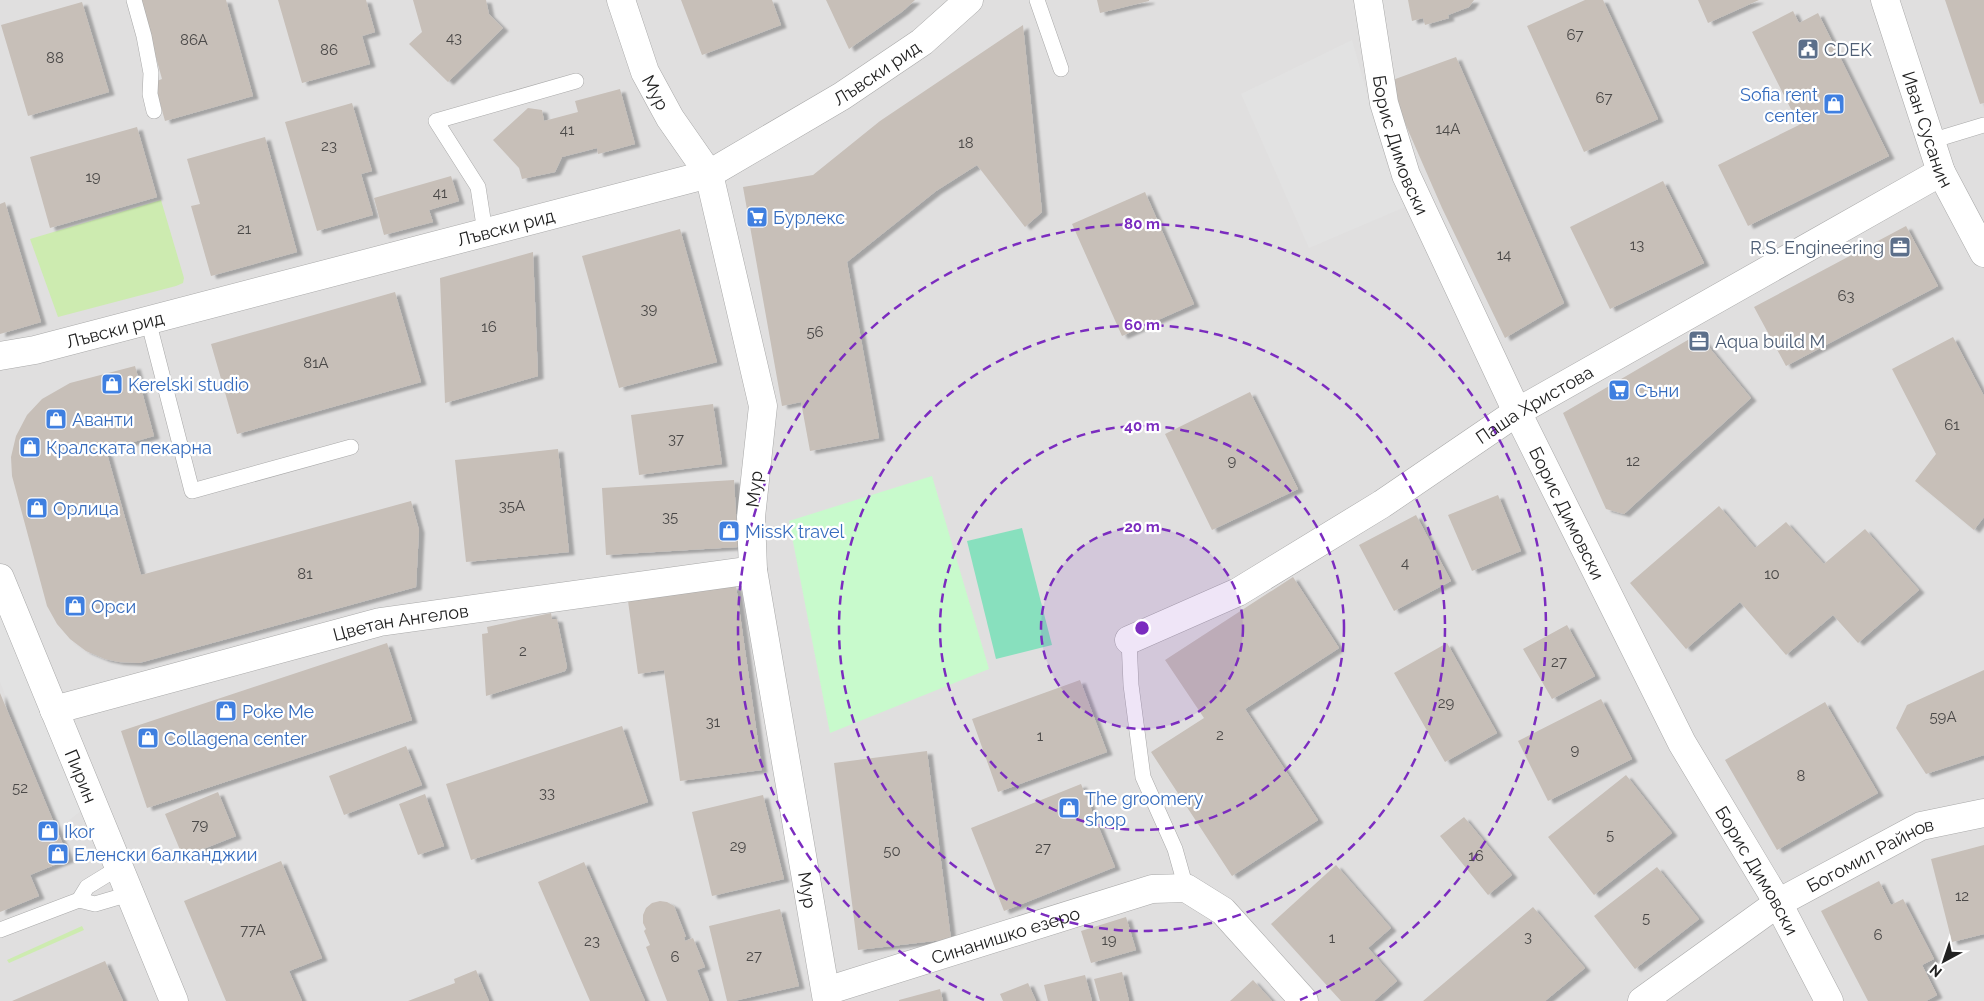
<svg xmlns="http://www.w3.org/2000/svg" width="1984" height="1001" viewBox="0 0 1984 1001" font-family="Raleway,sans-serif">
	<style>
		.residential { fill: #e0dfdf }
		.grass { fill: #cdebb0 }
		.park { fill: #c8facc }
		.pitch { fill: #88e0be }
		.parking { fill: #e2e2e2 }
		.building { fill: #c7bfb8; filter: url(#shadow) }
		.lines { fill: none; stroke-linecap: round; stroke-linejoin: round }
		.service-casing { stroke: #a9a9a9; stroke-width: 16 }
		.minor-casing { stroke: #a9a9a9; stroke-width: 29 }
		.service { stroke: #fff; stroke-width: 15 }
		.minor { stroke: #fff; stroke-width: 28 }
		.ring { fill: none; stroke: #7b2cbf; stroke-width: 2.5; stroke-dasharray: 9 6 }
		.labels { text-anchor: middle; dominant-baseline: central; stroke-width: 4.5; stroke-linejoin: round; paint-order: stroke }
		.number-label { font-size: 15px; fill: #4b4948 }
		.service-label { font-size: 18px; fill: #4e5e75; stroke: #fff; text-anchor: start }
		.street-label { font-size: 18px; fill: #222; stroke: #fff }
		.shop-label { font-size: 18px; fill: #366cbe; stroke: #fff; text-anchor: start }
		.centre { fill: #7b2cbf; stroke: #fff; stroke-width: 2.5 }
		.ring-label { font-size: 15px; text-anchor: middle; font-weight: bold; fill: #7b2cbf; stroke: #fff; stroke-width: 4.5; stroke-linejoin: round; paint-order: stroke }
	</style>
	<defs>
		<filter id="shadow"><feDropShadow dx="5.5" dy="3" stdDeviation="1" flood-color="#0004"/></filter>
	</defs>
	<rect width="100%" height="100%" fill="#f2efe9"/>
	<!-- residential -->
	<path class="residential" d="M0,0H1984V1001H0Z"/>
	<!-- grass -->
	<path class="grass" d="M161,200L184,278L183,283L176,286L58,317L30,239Z
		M82,926L84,930L9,963L7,960Z"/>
	<!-- park -->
	<path class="park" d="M932,476L989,669L830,733L789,521Z"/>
	<!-- pitch -->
	<path class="pitch" d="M1022,528L1052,645L996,659L967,541Z"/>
	<!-- parking -->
	<path class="parking" d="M1352,40L1387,165L1405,207L1309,248L1241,94Z
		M0,609L82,810L59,828L0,682Z"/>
	<!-- building -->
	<path class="building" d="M140,0H226L253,96L165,121L154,82L162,79Z
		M278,0H366L375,32L362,36L370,64L302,83Z
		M413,0H486L489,14L503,28L448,82L409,44L422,32Z
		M681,0H772L781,25L702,55Z
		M826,0H915L903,11L849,49Z
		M1097,0H1149V1L1100,13Z
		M1408,0H1474L1469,7L1448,15L1449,18L1425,25L1423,18L1412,21Z
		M1585,0H1603L1658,119L1584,152L1527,26Z
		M1698,0H1759L1708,23Z
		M1945,0H1984V103L1980,104Z
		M82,2L109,92L28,116L1,25Z
		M1793,11L1799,23L1818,13L1889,156L1748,226L1718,165L1799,125L1752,32Z
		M1023,25L1042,212L1025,227L977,165L936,191L847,262L879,438L810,451L801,402L782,406L743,187L813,175L880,121Z
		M1456,57L1564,303L1505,338L1442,208L1387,82Z
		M620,89L635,144L598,154L597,148L562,157L555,172L522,179L519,168L493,140L528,108L542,110L544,121L578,112L575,101Z
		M352,103L372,171L361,174L373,215L317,231L285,122Z
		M137,127L157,197L50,228L30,157Z
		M265,137L297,252L211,276L191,206L200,204L187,159Z
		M451,176L459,201L429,210L433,222L384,235L374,198Z
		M1663,181L1704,263L1610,309L1570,227Z
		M1145,192L1194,304L1122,336L1072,224Z
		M5,202L41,322L0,334V204Z
		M1906,226L1938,286L1786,366L1754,307Z
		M680,229L717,362L619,388L582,256Z
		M533,252L538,376L445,403L440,278Z
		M395,292L421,382L237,434L211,344Z
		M1698,334L1751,398L1624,514L1606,509L1563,413Z
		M1953,337L1984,396V517L1974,530L1915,481L1936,454L1892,369Z
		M135,366L154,436L106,450L141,575L411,501L419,530L416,587L139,663L119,662L105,659L86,651L70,639L57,624L47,606L12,476L11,457L16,436L27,415L42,399L70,383Z
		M1250,392L1298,489L1212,530L1165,434Z
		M713,404L722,464L639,475L631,415Z
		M558,449L569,552L466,562L455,460Z
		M734,480L738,547L606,555L602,488Z
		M1498,495L1521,551L1472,571L1448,515Z
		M1719,506L1755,548L1786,522L1824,564L1865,529L1919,590L1858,643L1833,615L1786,655L1740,602L1686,649L1630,583Z
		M1416,515L1451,581L1394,611L1359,545Z
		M1293,577L1339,648L1245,709L1318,820L1232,876L1151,752L1204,718L1165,660Z
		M736,586L762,770L680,781L664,670L638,674L628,601Z
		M551,613L552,619H557L567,667L565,671L486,696L482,634L488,633L487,627Z
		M1567,625L1595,676L1552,699L1523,649Z
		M387,643L412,720L147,808L121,731Z
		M1447,643L1497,733L1445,762L1394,673Z
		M1984,670V755L1926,774L1896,728L1907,705Z
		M1080,680L1107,752L998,792L972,719Z
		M0,693L69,859L30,875L39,896L0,912Z
		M1601,699L1632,759L1548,801L1518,741Z
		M1825,702L1878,793L1777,850L1725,760Z
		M622,726L648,802L471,860L446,784Z
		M406,746L422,785L344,815L329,776Z
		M927,751L951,939L858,950L834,763Z
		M1626,775L1672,833L1594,895L1548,837Z
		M1081,784L1115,867L1004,911L971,828Z
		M218,792L236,836L183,857L165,814Z
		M425,794L444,846L418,855L399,804Z
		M763,795L784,879L712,896L692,812Z
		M1464,817L1512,875L1488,895L1440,836Z
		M1984,845V934L1952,942L1931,859Z
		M281,861L322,958L289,971L302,1001H226L184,901Z
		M584,862L645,1001H590L538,882Z
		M1336,865L1391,928L1368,948L1397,981L1374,1001H1341L1271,924Z
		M1657,867L1699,919L1635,969L1594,916Z
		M1879,881L1891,905L1903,899L1934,959L1922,965L1937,995L1926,1001H1868L1821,911Z
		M660,901L667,902L674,906L686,937H684L685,941L693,938L705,967L697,970L709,1001H667L646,947L650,945L644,931L646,929L643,923V915L646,908L652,903Z
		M1533,907L1585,968L1545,1001H1423Z
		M780,909L799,986L734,1001H727L709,926Z
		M1126,917L1136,950L1091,963L1081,931Z
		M105,961L123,1001H12Z
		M476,970L489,1001H408L455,983L454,979Z
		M1122,972L1129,1001H1100L1094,979Z
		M1085,975L1092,1001H1048L1044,985Z
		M1253,980L1272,1001H1230Z
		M1028,983L1036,1001H1003L1000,994Z
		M940,989L943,1001H899V1000Z"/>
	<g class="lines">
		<!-- service casing -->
		<g class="service-casing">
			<path id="service" d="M134,0L144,36L151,73L150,94L154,111
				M1037,0L1061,69
				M1931,141L1984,125
				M485,232L478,187L436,121L576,81
				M148,320L192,491L351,447
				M1129,640L1131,685L1143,777L1175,849L1186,888
				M79,900L95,904L129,894
				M0,930L79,900L87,887L118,868"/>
		</g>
		<!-- minor casing -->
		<g class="minor-casing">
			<g id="minor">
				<path id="s1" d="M621,0L645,72L670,118L709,174L763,406L751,517L753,570L827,1001"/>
				<path id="s2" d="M1368,0L1384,103L1406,175L1517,412L1682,743L1778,903L1829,1001"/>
				<path id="s3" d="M1885,0L1941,172L1984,253"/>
				<path id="s4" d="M0,356L35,350L709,174L842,96L922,42L969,0"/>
				<path id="s5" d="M0,578L174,1001"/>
				<path id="s6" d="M1129,640L1238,592L1382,504L1517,412L1941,172"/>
				<path id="s7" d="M54,710L380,622L753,570"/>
				<path id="s8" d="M826,991L1152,889L1186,888L1223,911L1304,1001"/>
				<path id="s9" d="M1642,1001L1778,903L1921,826L1984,813"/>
			</g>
		</g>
		<!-- service -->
		<use href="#service" class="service"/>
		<!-- minor -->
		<use href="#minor" class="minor"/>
	</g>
	<!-- distance rings -->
	<circle cx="1142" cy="628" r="101" fill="#7b2cbf" fill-opacity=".12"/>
	<g class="ring">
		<circle cx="1142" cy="628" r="101"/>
		<circle cx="1142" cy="628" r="202"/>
		<circle cx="1142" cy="628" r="303"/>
		<path d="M984 1000A404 404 0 1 1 1300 1000"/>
	</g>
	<!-- icons -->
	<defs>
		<g id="civic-square" transform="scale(1.125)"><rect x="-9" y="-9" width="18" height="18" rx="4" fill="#5c6f8a" stroke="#fff"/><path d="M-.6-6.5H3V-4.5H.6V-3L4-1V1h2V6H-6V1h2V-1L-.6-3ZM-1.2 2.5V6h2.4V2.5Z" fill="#fff"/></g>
		<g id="shop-square" transform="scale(1.125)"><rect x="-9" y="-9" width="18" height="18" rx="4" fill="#3f7fe0" stroke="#fff"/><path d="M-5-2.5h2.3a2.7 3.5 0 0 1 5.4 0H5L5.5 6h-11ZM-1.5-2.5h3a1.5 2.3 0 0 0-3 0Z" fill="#fff"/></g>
		<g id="supermarket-square" transform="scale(1.125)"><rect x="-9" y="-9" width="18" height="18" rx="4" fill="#3f7fe0" stroke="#fff"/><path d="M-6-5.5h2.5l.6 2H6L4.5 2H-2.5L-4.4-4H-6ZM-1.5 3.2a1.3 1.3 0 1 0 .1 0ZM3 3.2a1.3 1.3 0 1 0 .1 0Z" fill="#fff"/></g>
		<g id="office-square" transform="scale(1.125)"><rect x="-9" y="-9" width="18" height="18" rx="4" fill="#5c6f8a" stroke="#fff"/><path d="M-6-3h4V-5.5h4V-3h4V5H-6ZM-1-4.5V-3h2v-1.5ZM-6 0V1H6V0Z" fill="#fff"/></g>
	</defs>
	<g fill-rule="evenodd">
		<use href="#civic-square" x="1808" y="49"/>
		<use href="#shop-square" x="1834" y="104"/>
		<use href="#supermarket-square" x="757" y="217"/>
		<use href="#office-square" x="1900" y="247"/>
		<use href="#office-square" x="1699" y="341"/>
		<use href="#shop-square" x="112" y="384"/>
		<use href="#supermarket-square" x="1619" y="390"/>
		<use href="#shop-square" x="56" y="419"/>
		<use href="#shop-square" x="30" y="447"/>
		<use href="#shop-square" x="37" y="508"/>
		<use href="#shop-square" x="729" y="531"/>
		<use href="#shop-square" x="75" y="606"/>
		<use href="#shop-square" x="226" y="711"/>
		<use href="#shop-square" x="148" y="738"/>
		<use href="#shop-square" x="1069" y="808"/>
		<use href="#shop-square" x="48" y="831"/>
		<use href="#shop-square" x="58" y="854"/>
	</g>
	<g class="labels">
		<!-- number labels -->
		<g class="number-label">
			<text x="1575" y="35">67</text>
			<text x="454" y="38">43</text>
			<text x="194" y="40">86А</text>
			<text x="329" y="50">86</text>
			<text x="55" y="58">88</text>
			<text x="1604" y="98">67</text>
			<text x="1448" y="129">14А</text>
			<text x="567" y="130">41</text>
			<text x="966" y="143">18</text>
			<text x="329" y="146">23</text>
			<text x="93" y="177">19</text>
			<text x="440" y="193">41</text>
			<text x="244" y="229">21</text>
			<text x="1637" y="245">13</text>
			<text x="1504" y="255">14</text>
			<text x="1846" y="296">63</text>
			<text x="649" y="309">39</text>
			<text x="489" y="327">16</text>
			<text x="815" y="332">56</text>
			<text x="316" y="363">81А</text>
			<text x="1952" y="425">61</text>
			<text x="676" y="439">37</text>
			<text x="1232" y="461">9</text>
			<text x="1633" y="461">12</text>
			<text x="512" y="506">35А</text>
			<text x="670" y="517">35</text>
			<text x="1405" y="563">4</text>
			<text x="305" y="574">81</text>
			<text x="1772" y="574">10</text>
			<text x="523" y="651">2</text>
			<text x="1559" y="662">27</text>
			<text x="1446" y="703">29</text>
			<text x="1943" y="717">59A</text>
			<text x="713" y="722">31</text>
			<text x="1220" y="735">2</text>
			<text x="1040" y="736">1</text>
			<text x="1575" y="750">9</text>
			<text x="1801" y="776">8</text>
			<text x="20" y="788">52</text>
			<text x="547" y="793">33</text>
			<text x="200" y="825">79</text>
			<text x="1610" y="835">5</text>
			<text x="738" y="846">29</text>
			<text x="1043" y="848">27</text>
			<text x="892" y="851">50</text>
			<text x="1476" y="856">16</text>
			<text x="1962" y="896">12</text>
			<text x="1646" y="918">5</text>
			<text x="253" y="930">77А</text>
			<text x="1878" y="935">6</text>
			<text x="1528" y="937">3</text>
			<text x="1332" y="938">1</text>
			<text x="1109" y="940">19</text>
			<text x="592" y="941">23</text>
			<text x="754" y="956">27</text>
			<text x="675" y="957">6</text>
		</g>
		<!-- service labels -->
		<g class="service-label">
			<text x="1824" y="49">CDEK</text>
			<text x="1884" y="247" text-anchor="end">R.S. Engineering</text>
			<text x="1715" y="341">Aqua build M</text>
		</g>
		<!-- street labels -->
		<g class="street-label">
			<text stroke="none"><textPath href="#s4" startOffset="928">Лъвски рид</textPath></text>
			<text stroke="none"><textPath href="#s1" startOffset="99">Мур</textPath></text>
			<text stroke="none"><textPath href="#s3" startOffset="136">Иван Сусанин</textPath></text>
			<text stroke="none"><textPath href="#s2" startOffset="149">Борис Димовски</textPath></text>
			<text stroke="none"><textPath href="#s4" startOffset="522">Лъвски рид</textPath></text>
			<text stroke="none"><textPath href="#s4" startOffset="118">Лъвски рид</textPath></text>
			<text stroke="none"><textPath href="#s6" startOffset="470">Паша Христова</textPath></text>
			<text transform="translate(754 489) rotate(-84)">Мур</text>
			<text stroke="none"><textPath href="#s2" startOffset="554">Борис Димовски</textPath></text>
			<text stroke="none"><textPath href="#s7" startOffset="358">Цветан Ангелов</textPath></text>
			<text stroke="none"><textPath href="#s5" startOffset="214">Пирин</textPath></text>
			<text stroke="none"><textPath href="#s9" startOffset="272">Богомил Райнов</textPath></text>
			<text stroke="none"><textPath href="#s2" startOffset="959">Борис Димовски</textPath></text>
			<text stroke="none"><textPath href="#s1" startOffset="924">Мур</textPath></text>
			<text stroke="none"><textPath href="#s8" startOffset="188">Синанишко езеро</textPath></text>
		</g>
		<!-- shop labels -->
		<g class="shop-label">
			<text x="1818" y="94" text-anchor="end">Sofia rent<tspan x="1818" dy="21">center</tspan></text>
			<text x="773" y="217">Бурлекс</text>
			<text x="128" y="384">Kerelski studio</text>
			<text x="1635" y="390">Съни</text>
			<text x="72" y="419">Аванти</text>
			<text x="46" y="447">Кралската пекарна</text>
			<text x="53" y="508">Орлица</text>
			<text x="745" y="531">MissK travel</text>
			<text x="91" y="606">Орси</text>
			<text x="242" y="711">Poke Me</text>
			<text x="164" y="738">Collagena center</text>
			<text x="1085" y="798">The groomery<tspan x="1085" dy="21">shop</tspan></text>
			<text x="64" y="831">Ikor</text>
			<text x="74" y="854">Еленски балканджии</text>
		</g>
	</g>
	<circle cx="1142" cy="628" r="8" class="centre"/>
	<g class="ring-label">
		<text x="1142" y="229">80 m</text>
		<text x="1142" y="330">60 m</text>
		<text x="1142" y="431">40 m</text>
		<text x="1142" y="532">20 m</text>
	</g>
	<!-- north arrow -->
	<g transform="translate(1944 961) rotate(220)" stroke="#ffffff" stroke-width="4" paint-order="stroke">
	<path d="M0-4L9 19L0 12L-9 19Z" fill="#222222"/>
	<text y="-8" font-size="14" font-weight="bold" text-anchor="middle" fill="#222222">N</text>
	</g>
</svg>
